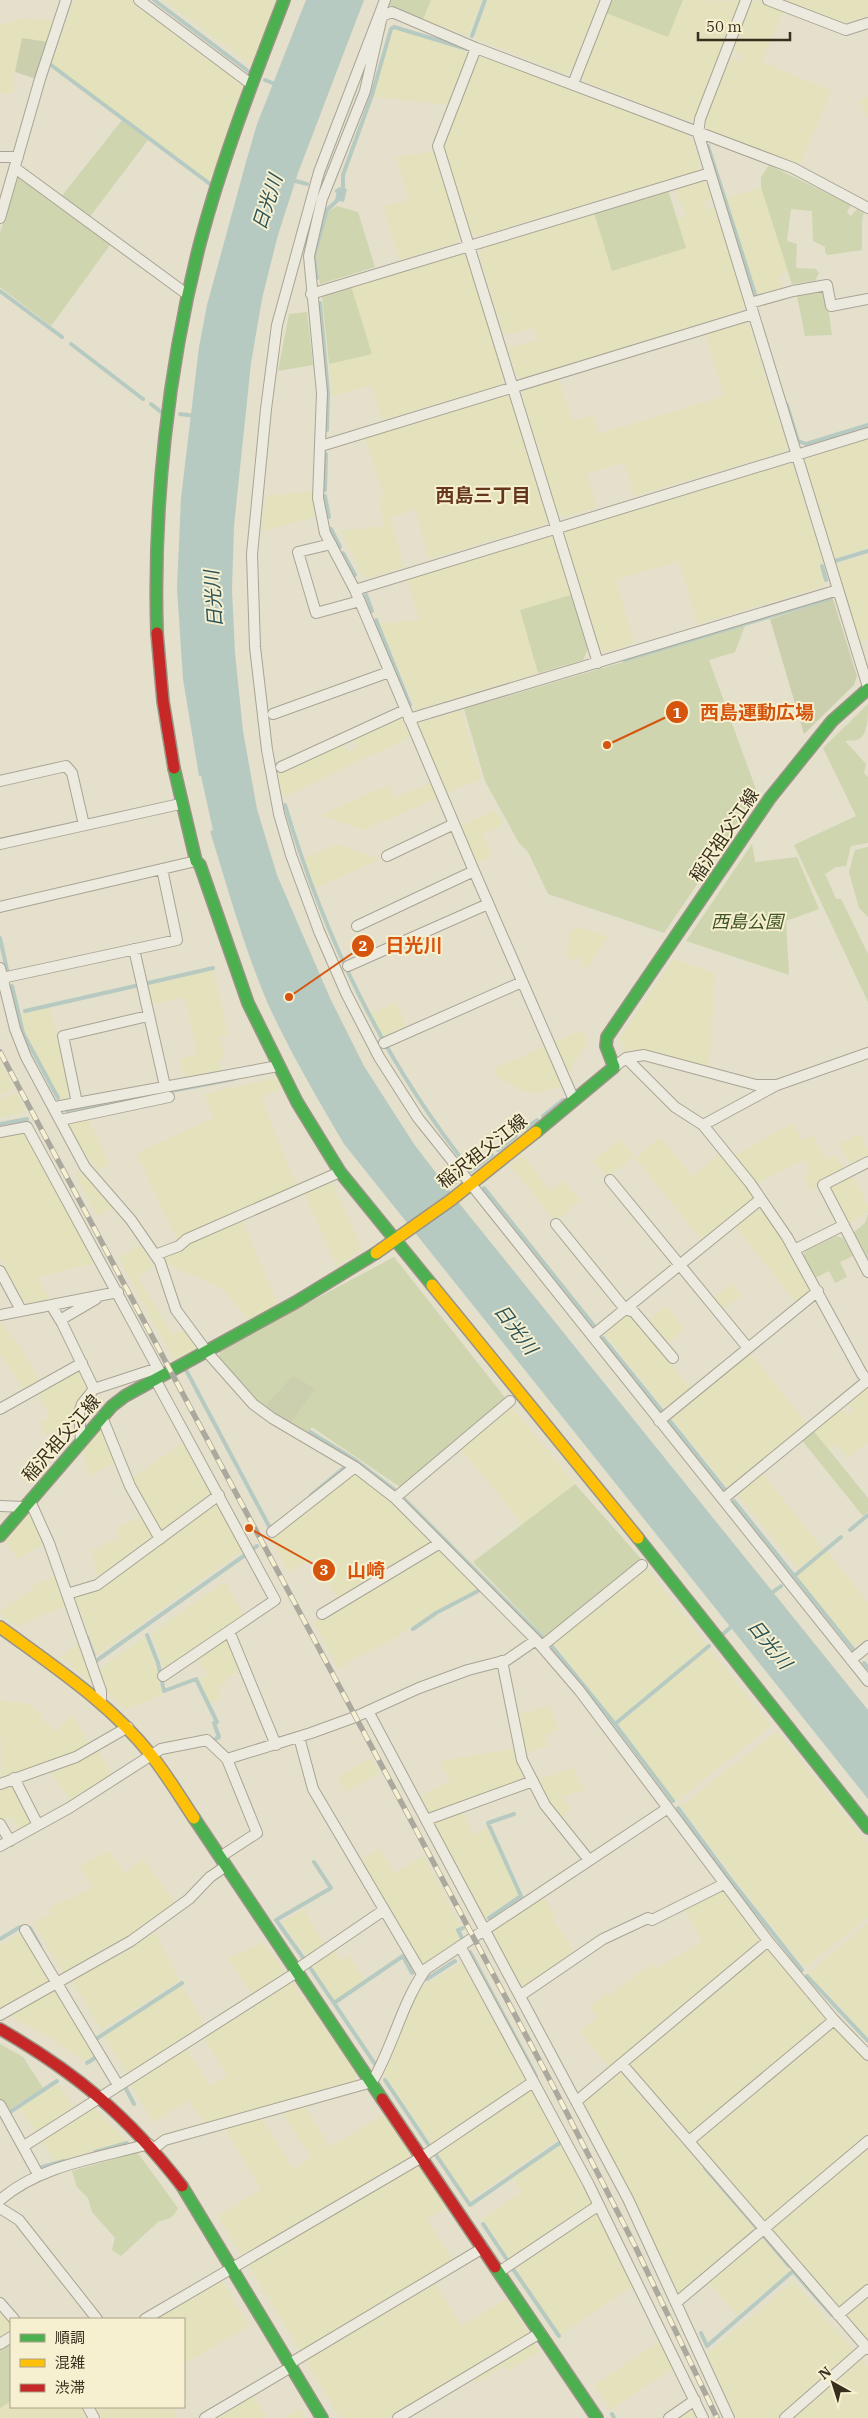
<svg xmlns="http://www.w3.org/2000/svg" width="868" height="2418" viewBox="0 0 868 2418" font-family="'IBM Plex Serif','Noto Sans JP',serif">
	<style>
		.farmland { fill: #e4e2bc }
		.green { fill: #cfd5ae }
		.cemetery { fill: #cbcfae }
		.water { fill: #b7cac1 }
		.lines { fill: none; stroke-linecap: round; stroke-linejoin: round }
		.stream { stroke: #b7cac1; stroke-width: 4 }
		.street-casing { stroke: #a9a495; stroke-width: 12 }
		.fast-casing { stroke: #999485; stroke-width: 14 }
		.slow-casing { stroke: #999485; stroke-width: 14 }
		.jam-casing { stroke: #999485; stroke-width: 14 }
		.street { stroke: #ece9de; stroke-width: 10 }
		.fast { stroke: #4caf50; stroke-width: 11 }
		.slow { stroke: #ffc107; stroke-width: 11 }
		.jam { stroke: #c62828; stroke-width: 11 }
		.rail-casing { stroke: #aba89e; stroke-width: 5.5 }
		.rail { stroke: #f6f0d1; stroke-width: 4; stroke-dasharray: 11; stroke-linecap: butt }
		.labels { text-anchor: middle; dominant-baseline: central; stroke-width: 4; stroke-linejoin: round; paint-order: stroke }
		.street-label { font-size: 18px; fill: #382e1d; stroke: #f6f0d1 }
		.park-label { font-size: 18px; font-style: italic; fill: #415423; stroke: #f6f0d1 }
		.water-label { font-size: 19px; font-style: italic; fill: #2c5458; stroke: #f6f0d1 }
		.neighbourhood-label { font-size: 19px; font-weight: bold; fill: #65351c; stroke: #f6f0d1 }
		.leader { fill: none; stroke: #d6550e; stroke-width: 2 }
		.callout-dot { fill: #d6550e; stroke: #f6f0d1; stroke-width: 2 }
		.mark-label { font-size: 15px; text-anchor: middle; font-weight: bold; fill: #fff }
		.callout-label { font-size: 19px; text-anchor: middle; font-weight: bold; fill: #d6550e; stroke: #f6f0d1; stroke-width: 4; stroke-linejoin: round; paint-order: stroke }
	</style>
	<rect width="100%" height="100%" fill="#e4e0cc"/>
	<!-- farmland -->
	<path class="farmland" d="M74,0H134L184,38L182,42L192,50H194L244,84L212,183L52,64Z
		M164,0H278L252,66Z
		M431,0H482L468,36L423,19Z
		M488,0H593L598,2L572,70L565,74L474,38Z
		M683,0L741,1L695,118L687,121L586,82L581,74L606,13L668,37Z
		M760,0L784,10L762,62L831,91L800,165L708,130L704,121L731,58L740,62L743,55L734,51L751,4Z
		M783,0H868V16L846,23Z
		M22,18L56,21L48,42L22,38L15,72H13L14,93H0V26Z
		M395,28L469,53L449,105L374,97L392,29Z
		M487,55L685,132L693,140L700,163L697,171L479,236L471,233L444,145L478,59Z
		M868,97V119L859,100Z
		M435,151L462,236L458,242L400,260L383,206L409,200L396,157Z
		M700,180L708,184L712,199L704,201L706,209L714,207L745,303L741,311L523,378L516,375L508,348L537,340L534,328L504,335L479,254L483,247L594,213L612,270L685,248L677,219L686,215L675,188Z
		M761,187L788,272L779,275L783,289L758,296L727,198Z
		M461,253L469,257L505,377L502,385L382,420L371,385L332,396L329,364L363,356L351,286Z
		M743,322L749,325L787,445L784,452L634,496L624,462L587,473L597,507L565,517L557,513L522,395L525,388L558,378L572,421L593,415L599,434L724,396L705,333Z
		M505,395L512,399L547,518L544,525L429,559L415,510L390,517L404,567L370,578L362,575L341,531L384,526L379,498L384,497L365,437Z
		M868,437V548L832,559L802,462L805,457Z
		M786,462L793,465L823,562L819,564L825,584L824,586L698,624L679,561L616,580L634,643L604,652L597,647L564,535L568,528Z
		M313,491L316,517L262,531L266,496Z
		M547,534L554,538L571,595L520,610L538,673L416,710L380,623L419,620L406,576Z
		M868,555V640L859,643L835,564Z
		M461,711L481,779L446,793L415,724Z
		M400,715L410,737L283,797L277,773L343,742L348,752L358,747L353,737Z
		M430,783L437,798L364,830L321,815L388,785L394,799Z
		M496,810L504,824L482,834L492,856L474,864L458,827Z
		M337,844L380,859L314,889L303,859Z
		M580,927L608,937L585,970L579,957L571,961L566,952L570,939L568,933Z
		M673,959L715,973L709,1068L651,1052L637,1050L626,1052L619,1039Z
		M213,969L228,1035L220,1036L224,1057L219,1060L222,1074L203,1078L201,1073L184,1077L180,1059L197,1054L185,997L152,1004L148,986Z
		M396,1002L407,1027L382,1038L370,1014Z
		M50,1007L70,1094L66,1099L61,1100L25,1032L20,1014Z
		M583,1030L588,1042L567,1074L553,1043Z
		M546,1046L562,1085L539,1093L524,1092L500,1079L493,1069Z
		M0,1061L14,1088L0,1095Z
		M279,1077L284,1087L261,1098L297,1187L178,1242L136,1153L214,1118L204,1094Z
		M16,1092L26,1112L0,1118V1100Z
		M88,1118L109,1164L97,1170L79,1145L69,1124Z
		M793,1123L802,1140L813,1135L825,1159L834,1156L838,1158L845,1170L817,1183L818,1186L810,1190L803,1176L810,1173L804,1160L756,1184L734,1156Z
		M24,1130L98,1262L38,1277L49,1299L29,1304L23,1300L0,1258V1135Z
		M860,1134L868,1150V1158L852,1166L839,1144Z
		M660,1137L692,1176L722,1152L754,1194V1200L703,1242L635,1158Z
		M621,1140L634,1156L607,1178L593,1160Z
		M523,1155L551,1191L564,1181L580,1200L555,1221L510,1165Z
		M79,1172L93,1183L113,1207L98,1217L75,1174Z
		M852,1174L868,1206V1212L848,1224L830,1190L834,1183Z
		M331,1179L362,1249L337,1267L303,1191Z
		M758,1207H763L811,1285V1291L796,1302L735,1226Z
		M241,1218L278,1304L249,1320L223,1289L168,1264L163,1255Z
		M140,1245L153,1266L137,1277L173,1335L184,1330L196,1345L194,1350L174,1360L119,1258Z
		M731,1284L741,1295L724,1309L714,1298Z
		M666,1306L685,1329L667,1344L648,1321Z
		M626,1314L631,1315L691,1389L666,1410L603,1332Z
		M0,1321L23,1351L40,1381L25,1390L0,1355Z
		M749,1352L808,1425L729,1489L672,1418L690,1400Z
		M78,1368L91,1389L78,1421L46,1436L40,1423L50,1417L36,1391Z
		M868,1383V1443L847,1458L837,1444L829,1449L812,1429L840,1406L848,1416L854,1411L846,1401Z
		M510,1405L575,1484L523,1524L459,1447Z
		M102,1426L117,1462L88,1476L83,1445Z
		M184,1442L213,1495L160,1533L131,1479Z
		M761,1472L823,1549L798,1569L736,1493Z
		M355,1473L392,1501L432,1542L338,1600L315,1558L288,1572L271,1538L351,1474Z
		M214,1501L219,1502L244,1550L97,1655L75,1597Z
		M30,1507L46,1543L17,1559L4,1538Z
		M144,1515L154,1538L98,1580L92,1551L120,1537L116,1528Z
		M435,1549H439L479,1590L436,1611L384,1645L354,1658L339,1670L314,1622Z
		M827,1551L868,1602V1640L860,1645L858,1642L852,1647L796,1576Z
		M645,1566L707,1645L615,1721L553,1643Z
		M57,1575L68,1605L17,1626L0,1614V1611L33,1589L32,1586Z
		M225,1581L244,1617L166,1671L151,1634Z
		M145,1637L156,1663L162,1695L126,1709L104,1690L96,1671Z
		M226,1638L239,1670L224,1680L226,1684L218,1688L222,1697L211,1704L199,1679L208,1675L196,1657Z
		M81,1641L95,1684L60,1658Z
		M709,1648L771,1726L676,1802L618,1724Z
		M0,1700L28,1704L42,1715L40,1717L56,1731L71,1714L91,1746L75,1754L1,1780Z
		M549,1705L559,1730L544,1735L548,1745L524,1754L517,1715Z
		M777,1731L868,1844V1917L805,1968L734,1878L681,1806Z
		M517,1748L528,1778L431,1815L421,1796L450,1781L440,1761Z
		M97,1749L114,1777L71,1802L48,1768Z
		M371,1758L379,1773L346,1792L338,1777Z
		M573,1767L584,1791L562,1797L571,1810L559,1819L536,1781Z
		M12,1781L32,1819V1825L20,1831L12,1817L1,1823L0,1820V1786Z
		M462,1810L473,1835L488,1828L519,1895L484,1918L433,1824L435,1821Z
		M380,1849L394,1873L424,1856L460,1926L455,1930L461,1940L423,1965L360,1859Z
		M109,1851L125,1873L143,1859L176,1904L125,1941L65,1976L33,1923L51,1914L49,1908L93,1887L79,1867Z
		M723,1890L762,1939L761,1943L610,2068L580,2032L598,2017L589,2007L607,1992L610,1995L651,1963L656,1969L702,1941L684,1908Z
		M543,1897L556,1918L553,1920L576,1954L526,1989L522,1988L494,1934L495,1929Z
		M304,1910L325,1946L308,1958L282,1922Z
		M868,1923V2037L808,1973Z
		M23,1932L53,1981L0,2010V1946Z
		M156,1933L179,1981L101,2030L72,1981Z
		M264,1942L285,1972L252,1995L228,1958Z
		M766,1945L829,2020L688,2136L627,2066V2062Z
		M333,1949L341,1960L349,1955L365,1981L335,2001L310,1964Z
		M465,1961L530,2081L433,2146L384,2074L421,1987Z
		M289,1982H293L357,2074L355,2081L205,2124L188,2100L153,2123L130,2083L186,2048L210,2086L227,2075L203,2037Z
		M182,1985L205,2025L128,2075L104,2036Z
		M56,1986L95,2054L84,2061L51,2039L7,2014Z
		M833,2025L868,2059V2138L767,2222H763L694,2142Z
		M618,2070L757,2231L679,2294L582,2100Z
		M59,2084L74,2109L36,2133L20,2108Z
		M533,2086L560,2138L469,2200L436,2151Z
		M304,2106L330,2147L384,2114L412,2155L410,2161L244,2259L218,2216L261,2189L225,2128L262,2118L293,2169L311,2158L282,2112Z
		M94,2108L128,2142L55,2162L42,2140Z
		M563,2144L592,2199L593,2205L510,2259L482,2219L522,2192L512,2178Z
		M868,2144V2286L838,2309L770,2229Z
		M418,2165L447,2207L427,2219L454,2263L302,2354L247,2263Z
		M597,2212L633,2286L560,2335L514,2267Z
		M760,2235L790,2271L737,2315L707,2280Z
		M222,2281L249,2326L184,2364V2319H157Z
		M434,2281L461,2326L506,2299L531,2336L392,2418H340L305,2359Z
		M793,2281L855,2352L781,2418H736L707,2354Z
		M868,2294V2344L844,2316L846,2313Z
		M0,2309L11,2322V2334L0,2341Z
		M533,2340L540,2351L509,2371L505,2365L477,2383L473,2376Z
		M660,2341L672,2368L611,2410L594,2385Z
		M859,2356L868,2367V2418H790Z
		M252,2393L267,2418H214Z
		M11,2401V2407H82L87,2416L83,2418H0V2408Z
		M694,2405L700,2418H675Z
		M93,2407H172L179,2418H100Z
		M300,2409L306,2418H284Z"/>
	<!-- green -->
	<path class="green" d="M388,0H431L423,19L390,6Z
		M611,0H683L668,37L606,13Z
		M122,120L148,140L89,218L61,197Z
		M769,165L851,205L847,212L851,216L857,209L864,213L862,220V250L828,255L825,253V247L813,241L812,211L791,209L787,241L797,244L796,265L797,268L816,269L819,273L815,281L792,284L761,187V177Z
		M19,174L111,240L110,245L51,326L0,287V233Z
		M668,190L686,248L612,271L594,213Z
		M337,206L358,212L375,267L320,284L316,256L328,212Z
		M351,286L372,354L329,364L322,296Z
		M823,292L826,294L832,335L805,336L797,296Z
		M307,312L313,365L278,371L289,314Z
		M571,595L588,649L583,660L538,673L520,610Z
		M745,626L735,652L709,660L758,795L664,933L548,894L528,852L519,843L485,781L464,709Z
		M868,704C868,716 868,737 857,740C853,741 849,740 845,741L866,764L864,773L868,777V843L851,846L846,866L836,867L825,874L836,899H841L868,954V1002L794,845L856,816L823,748Z
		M752,844L755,862L797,857L819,909L786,921L789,975L686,941Z
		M868,847V917L859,908L849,872L855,850Z
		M868,1214V1260L853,1233L865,1223Z
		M836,1236L843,1238L853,1256L840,1262L847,1277L835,1283L829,1271L815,1278L803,1258L805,1251Z
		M394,1257L507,1400L400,1487L312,1427L307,1433L291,1423L316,1389L264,1407L219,1360L220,1350Z
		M812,1429L868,1498V1512L863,1516L800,1438Z
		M575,1484L643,1561L547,1639L473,1562Z
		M0,2044L23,2057L43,2088L7,2111L0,2098Z
		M137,2152L178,2208C174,2217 169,2220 159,2221L121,2256L112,2250L115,2238L92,2212L88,2198L77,2187L72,2171Z
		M11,2341V2401L0,2408V2347Z"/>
	<!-- cemetery -->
	<path class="cemetery" d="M22,38L48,42L36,79L15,72Z
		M833,599L857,676L854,685L804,734L770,619Z
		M293,1376L316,1389L291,1423L264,1407Z"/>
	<!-- water -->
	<path class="water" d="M306,0H364L298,173L278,235L262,299L251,363L234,526L232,590L235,653L243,731L257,809L277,875L330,998L364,1066L414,1144L459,1203L868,1710V1799L344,1144C317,1098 290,1052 268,1004C244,948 228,889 210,831L213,830L201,776H199L183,679L177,588L181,498L199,347L207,305L246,162L257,124Z
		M338,187L347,189L344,202L335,200Z"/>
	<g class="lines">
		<!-- stream -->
		<path class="stream" d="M154,0L248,71
			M472,36L485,0
			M51,65L210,184
			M265,80L277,85
			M708,146L755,294
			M292,180L307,184
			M337,191L343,193V175L372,95L391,29L394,27L467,49
			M317,278L314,256L327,210L341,197
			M0,291L62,337
			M320,303L328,392L327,430
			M71,344L143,399
			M151,404L161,412
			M787,405L798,441L806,444L868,425
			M180,414L195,416
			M325,490L326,454
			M325,496L329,517
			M331,529L340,547
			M343,553L355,575
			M835,561L868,551
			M822,566L826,580
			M366,595L372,611
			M376,620L410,705
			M624,660L831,598
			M285,805C325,939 383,1060 471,1171L492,1155
			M0,938L7,970
			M148,983L213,968
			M12,986L23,1033L58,1098
			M25,1011L135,986
			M67,1111L234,1079
			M543,1116L563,1100
			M0,1124L27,1119
			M526,1128L537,1120
			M498,1150L516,1136
			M484,1188L595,1327
			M444,1191L458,1180
			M603,1338L662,1411
			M186,1370L270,1528L272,1526
			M670,1421L726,1491
			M310,1432L355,1460L396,1491
			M311,1495L344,1468
			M402,1497L545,1640
			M734,1501L853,1649
			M850,1530L868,1515
			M254,1548L257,1546
			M793,1577L841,1537
			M769,1595L781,1586
			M413,1629L436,1613L478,1591
			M723,1634L733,1625
			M147,1635L158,1663L164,1691L196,1679L217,1722L214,1723L219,1737L214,1740
			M87,1637L94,1656
			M550,1644L615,1724L673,1801
			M96,1661L245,1555
			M864,1663L868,1668
			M615,1724L709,1646
			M678,1808L731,1880L802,1970
			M489,1918L521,1896L488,1823L514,1814
			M30,1928L40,1946
			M462,1938L458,1930L463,1928
			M0,1939L20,1927
			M468,1953L470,1952L536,2076
			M304,1959L276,1920L331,1888L314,1862
			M309,1966L375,2064
			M807,1976L868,2041
			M427,1979L455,1961
			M334,2003L403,1956L412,1973
			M96,2039L182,1983
			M87,2063L96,2057
			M385,2080L428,2144
			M125,2087L134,2104
			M10,2112L57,2081
			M95,2152L127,2143
			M436,2155L470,2205L561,2142
			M42,2167L64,2161
			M705,2168L757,2228
			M483,2224L508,2261
			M763,2235L789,2266
			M513,2269L559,2336
			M701,2333L707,2346L793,2271L832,2315
			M612,2414L614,2418"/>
		<!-- street casing -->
		<g class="street-casing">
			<path id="street" d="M139,0L251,84
				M385,0L319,172L277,325L266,409L252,554L255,647L267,750L279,814L291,855L319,931L346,993L379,1057L418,1118L868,1681
				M746,0L700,119L698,133L868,687
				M768,0L846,30L868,23
				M476,48L438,146L598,663
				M573,84L606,0
				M0,157H18
				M15,168L188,295
				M0,218L40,79L66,0
				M311,294L710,173
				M750,303L793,291L827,285L831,306L868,299
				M321,446L753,314
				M331,544L298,552L316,613L360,601
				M355,590L868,433
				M273,714L389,672
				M409,719L838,590
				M281,767L405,710
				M0,781L66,766L72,773L84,825
				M0,844L180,804
				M387,856L454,824
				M0,907L196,861
				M357,926L474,871
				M134,949L165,1086
				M348,966L488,904
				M0,968L15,1029L26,1057L85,1167L131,1220L160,1262L176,1310L207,1352L253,1404L272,1418L355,1467L395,1498L536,1640L579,1690L768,1941L834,2020L868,2055
				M2,978L177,940L162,869
				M384,1043L522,982
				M626,1058L675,1107L703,1125L750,1183L787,1237L862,1374L868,1380
				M614,1067L626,1058L644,1055L756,1085H777L868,1053
				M574,1100L474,871L355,590L325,533L318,498L322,393L309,256L322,199L365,91L382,16L392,12L476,48L793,168L868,208
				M77,1103L63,1036L148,1016
				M55,1107L278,1066
				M61,1120L169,1097
				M703,1125L775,1086
				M0,1132L27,1127L162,1376
				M868,1162L823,1185L868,1272
				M610,1180L748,1348
				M556,1224L625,1309L634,1312L673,1358
				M794,1250L844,1225
				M155,1255L179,1246L187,1239L340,1172
				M0,1271L21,1310
				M51,1305L62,1323L94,1389L158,1368
				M0,1315L118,1292
				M60,1320L96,1299
				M592,1336L761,1199
				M155,1379L275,1600L163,1676
				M0,1409L82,1363
				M102,1417L130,1486L160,1539
				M659,1421L818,1291
				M81,1441L79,1413L82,1404L94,1389
				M395,1498L510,1401
				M723,1499L868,1380
				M30,1501L49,1543L101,1691V1702
				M0,1506L25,1507
				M272,1532L355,1467
				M67,1594L97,1585L219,1495
				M322,1614L440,1543
				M229,1631L276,1745
				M542,1646L642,1565
				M851,1660L868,1646
				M502,1661L522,1760L545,1805L589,1860
				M368,1711L628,2199L729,2418
				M299,1737L313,1789L422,1974
				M14,1778L38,1825
				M0,1784L76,1757L128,1727
				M426,1820L533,1781
				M0,1824L10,1841
				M0,1846L69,1808L161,1749L207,1740L227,1759L311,1733L355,1717L419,1688L468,1670L507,1660L536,1640
				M220,1857L257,1833L227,1759
				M25,1930L118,2085
				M460,1946L588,2183L703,2418
				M296,1970L384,1910
				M521,1995L603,1939L648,1918L652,1920L724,1884
				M0,2015L131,1941L189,1899L210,1877L226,1866
				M622,2064L868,2349
				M578,2100L768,1941
				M0,2105L38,2174
				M689,2141L834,2020
				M24,2146L297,1972
				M153,2149L165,2140L372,2082C393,2047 402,2002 426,1969L668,1808
				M0,2200C40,2165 98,2158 149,2144
				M0,2208L19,2220L97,2319
				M499,2272L599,2205
				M677,2302L868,2141
				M0,2303L14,2319
				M838,2315L868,2290
				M145,2319L422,2157L533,2082
				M0,2344L11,2337
				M289,2364L483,2248
				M88,2407L94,2418
				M205,2418L291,2367
				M398,2418L540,2333
				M669,2418L695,2400
				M785,2418L866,2347"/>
		</g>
		<!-- fast casing -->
		<g class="fast-casing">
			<path id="fast" d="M157,633C153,505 168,368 200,243C222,160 253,80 284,0
				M174,768L196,861L200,865L248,1003L297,1102L340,1172L432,1285
				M536,1132L614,1067L606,1046L607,1037L770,798L832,721L868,689
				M0,1536L112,1406L125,1396L296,1302L376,1253
				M638,1538L868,1828
				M194,1818L382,2099
				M182,2186L322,2418
				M495,2267L597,2418"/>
		</g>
		<!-- slow casing -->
		<g class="slow-casing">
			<path id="slow" d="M376,1253L451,1200L536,1132
				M432,1285L638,1538
				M0,1627C53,1666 110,1703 151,1755C167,1775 180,1797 194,1818"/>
		</g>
		<!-- jam casing -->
		<g class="jam-casing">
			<path id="jam" d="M157,633L163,701L174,768
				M0,2029C76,2073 128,2116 182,2186
				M382,2099L495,2267"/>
		</g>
		<!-- street -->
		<use href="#street" class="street"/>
		<!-- fast -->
		<use href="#fast" class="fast"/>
		<!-- slow -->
		<use href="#slow" class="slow"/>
		<!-- jam -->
		<use href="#jam" class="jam"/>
		<!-- rail casing -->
		<g class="rail-casing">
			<path id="rail" d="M0,1052L553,2086L635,2246L717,2418"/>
		</g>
		<!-- rail -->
		<use href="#rail" class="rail"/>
	</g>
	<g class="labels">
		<!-- street labels -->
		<g class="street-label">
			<text transform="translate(724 835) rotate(-56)">稲沢祖父江線</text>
			<text transform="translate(482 1151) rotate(-38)">稲沢祖父江線</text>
			<text transform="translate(61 1438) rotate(-49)">稲沢祖父江線</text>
		</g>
		<!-- park labels -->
		<g class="park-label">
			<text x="747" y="921">西島公園</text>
		</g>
		<!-- water labels -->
		<g class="water-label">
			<text transform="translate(267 202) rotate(-72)">日光川</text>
			<text transform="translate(213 599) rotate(-94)">日光川</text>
			<text transform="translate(516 1329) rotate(53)">日光川</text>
			<text transform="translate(770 1644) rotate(51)">日光川</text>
		</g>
		<!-- neighbourhood labels -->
		<g class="neighbourhood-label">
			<text x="483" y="495">西島三丁目</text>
		</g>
	</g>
	<!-- callouts -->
	<path class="leader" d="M607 745L677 712M289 997L363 946M249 1528L324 1570"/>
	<g class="callout-dot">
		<circle cx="607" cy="745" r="5"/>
		<circle cx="289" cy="997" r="5"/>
		<circle cx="249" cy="1528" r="5"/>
		<circle cx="677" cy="712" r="12"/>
		<circle cx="363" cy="946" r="12"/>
		<circle cx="324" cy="1570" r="12"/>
	</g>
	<g class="mark-label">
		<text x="677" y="718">1</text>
		<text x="363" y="951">2</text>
		<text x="324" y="1575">3</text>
	</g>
	<g class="callout-label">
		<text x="757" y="719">西島運動広場</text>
		<text x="414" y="952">日光川</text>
		<text x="366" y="1577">山崎</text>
	</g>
	<!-- legend -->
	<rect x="10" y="2318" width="175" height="90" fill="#f6f0d1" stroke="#aaa289"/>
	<rect x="20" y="2334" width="25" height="8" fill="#4caf50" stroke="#aaa289"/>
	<text x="55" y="2343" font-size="15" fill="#382e1d">順調</text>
	<rect x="20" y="2359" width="25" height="8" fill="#ffc107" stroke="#aaa289"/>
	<text x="55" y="2368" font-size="15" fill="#382e1d">混雑</text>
	<rect x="20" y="2384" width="25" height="8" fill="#c62828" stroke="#aaa289"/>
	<text x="55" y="2393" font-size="15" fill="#382e1d">渋滞</text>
	<!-- north arrow -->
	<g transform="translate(833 2383) rotate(321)" stroke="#f6f0d1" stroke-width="4" paint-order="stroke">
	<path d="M0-4L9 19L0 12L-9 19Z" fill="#382e1d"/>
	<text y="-8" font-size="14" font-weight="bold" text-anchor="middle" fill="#382e1d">N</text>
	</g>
	<!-- scale -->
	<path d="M698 32v8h92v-8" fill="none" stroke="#382e1d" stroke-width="2.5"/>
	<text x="706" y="32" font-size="15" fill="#382e1d" stroke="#f6f0d1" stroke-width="4" paint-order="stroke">50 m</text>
</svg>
